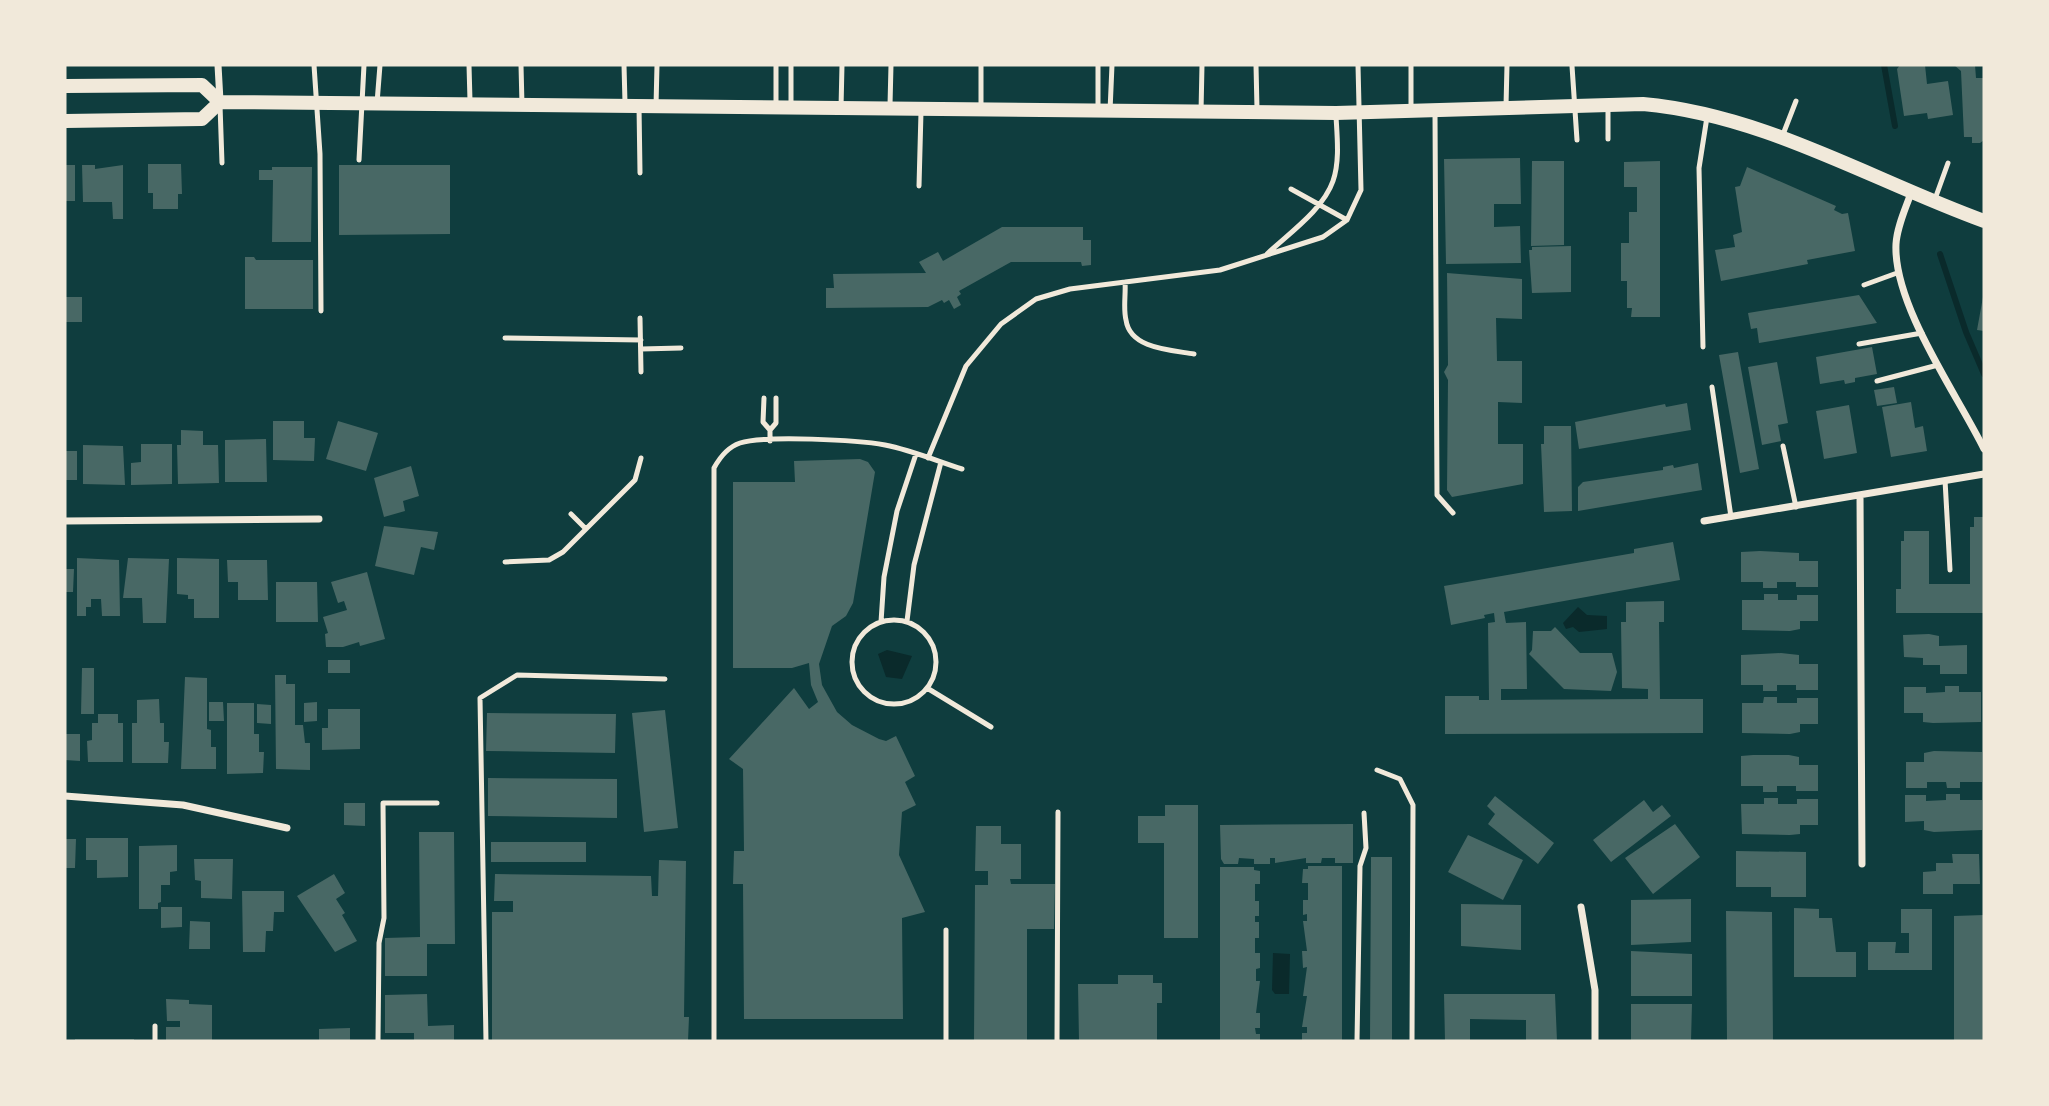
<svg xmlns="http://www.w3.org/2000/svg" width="2049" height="1106" viewBox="0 0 2049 1106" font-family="Rubik,sans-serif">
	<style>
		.water { fill: #0a2a2b }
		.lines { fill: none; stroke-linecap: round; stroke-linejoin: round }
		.stream { stroke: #0a2a2b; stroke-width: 6 }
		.building { fill: #486865 }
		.service { stroke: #f1e9da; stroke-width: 5 }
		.minor { stroke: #f1e9da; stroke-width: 7 }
		.secondary { stroke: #f1e9da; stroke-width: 14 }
	</style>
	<rect width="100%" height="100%" fill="#0f3d3e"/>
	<!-- water -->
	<path class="water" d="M1578,607L1587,615L1607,616V629L1579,632L1573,627L1566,629L1563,623Z
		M887,650L912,656L902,679L886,677L878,654Z
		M1273,953L1290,954L1289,994H1275L1272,990Z"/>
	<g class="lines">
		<!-- stream -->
		<path class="stream" d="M1884,65L1895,126
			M1940,254L1966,332L1984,374"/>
	</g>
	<!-- building -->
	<path class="building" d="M1900,65H1925L1927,84L1948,81L1953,115L1928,119L1927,113L1904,116L1897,69Z
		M1954,65H1975L1976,78H1984V140L1980,143H1972V137H1964L1961,71Z
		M1520,158L1521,204H1494V227L1520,226L1521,263L1446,264L1444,159Z
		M1532,161H1564V245L1531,246Z
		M1660,161V317H1631L1632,308H1627V281H1621V243H1629V212H1637V187H1624V162Z
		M148,164H181L182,194H178V209H153V193H148Z
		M65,165H75V201H65Z
		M82,165H95V169L123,165V219H113L112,202H83Z
		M339,165H450V234L339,235Z
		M272,167H312L311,242H272L273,180H259V170H272Z
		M1747,167L1836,206L1834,210L1842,214L1848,213L1855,251L1807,260L1808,264L1721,281L1715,250L1735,247L1733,235L1742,232L1735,187L1740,186Z
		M1002,227H1083V240H1091V265L1082,266L1081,262H1011L959,291L961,294L957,297L961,305L954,309L949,300L944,303L942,300L928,307L826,308V288H834L833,274L926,273L919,262L938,252L943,261Z
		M1571,246V292L1532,293L1529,250H1532V247Z
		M245,257H254L256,260H313V309H245Z
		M1447,273L1522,279V319L1496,318L1497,361H1522V403L1498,402V444H1523V484L1452,497L1447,490L1448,380L1444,372L1448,365Z
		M1859,295L1877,323L1759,343L1757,328L1751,329L1748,313Z
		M65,297H82V322H65Z
		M1983,297L1984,298V331L1977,330Z
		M1872,347L1877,374L1855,378V382L1845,384L1844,380L1820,384L1816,357Z
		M1738,352L1759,469L1740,473L1719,355Z
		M1777,362L1788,423L1778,425L1781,441L1762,445L1748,367Z
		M1894,387L1897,403L1877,406L1874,390Z
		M1911,402L1915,428L1923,426L1927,451L1891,457L1882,407Z
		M1687,403L1691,430L1579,449L1575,422L1665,404L1666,407Z
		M1849,405L1857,453L1824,459L1816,411Z
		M273,421H304V438H315L314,461L273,460Z
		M338,421L378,433L366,471L326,459Z
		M1544,426H1571L1572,511L1544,512L1541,444H1544Z
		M181,430L203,431V445H218L219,483L178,484L177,445H181Z
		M266,439L267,482H225V440Z
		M141,444H172V484L131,485V463L141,462Z
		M83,445L123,446L125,485L83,484Z
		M65,451H77V480H65Z
		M860,459L868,462L875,472L853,603L846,616L832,626L819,664L822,685L837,712L852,725L879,739L886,741L896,736L915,776L905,782L916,805L902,812L899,855L925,912L902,918L903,1019H744L743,884H733L734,851H744L743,769L729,759L794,688L809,709L818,702L811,685L809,663L792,668H733V482H795L794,461Z
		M1698,463L1702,490L1578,511V487L1583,482L1663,470V467L1673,465L1674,468Z
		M411,466L419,496L403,501L405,511L384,517L374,478Z
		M1974,517H1984V613H1896V589H1901V541H1904V531H1929V584H1970V527H1974Z
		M384,526L438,532L434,550L421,547L414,575L375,566Z
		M1673,542L1680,580L1504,612L1506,623L1526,622L1527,689H1501V700L1648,699V689L1622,688L1621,622H1626V602L1664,601V622H1659L1660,699H1703V733L1445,734V696H1479V700H1489L1488,623L1495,622L1494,613L1484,615L1485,618L1451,625L1444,586L1634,553V549Z
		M1760,551L1799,553V561H1818V587H1796V582H1777V588H1763V582H1741V552Z
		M77,558L119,560L120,616H102L101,599H91V607H86V616H77Z
		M128,558L169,559L166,623H143L142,598H123Z
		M177,558L219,559V618H194V599H188V595L177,594Z
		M227,560H267L268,600H238V582H228Z
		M65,569H74L73,592H65Z
		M367,572L385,639L360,646L359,642L343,647H326L325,634L328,633L323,617L347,610L344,601L338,603L331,582Z
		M276,582H317L318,622H276Z
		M1764,594H1778V600H1797V595H1818V621H1800V629L1790,631L1742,630V600H1764Z
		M1555,627L1580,653H1612L1617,672L1611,691L1564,689L1529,654L1532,650L1533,631H1551Z
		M1929,634L1939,636V646L1967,645V674H1940V665H1923V658L1904,657L1903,635Z
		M1781,653L1799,655V664H1818V690H1796V685H1777V691H1763V685H1741V655Z
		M328,660H350V673H328Z
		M82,668H94V714H81Z
		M275,675H286V684H295V725H303L305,743H310V770L276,769Z
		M185,677L207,678V729L211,730V747H216V769H181Z
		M1945,686H1959V692H1981V722L1933,723L1923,722V713H1904V687H1926V693L1945,692Z
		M1764,697H1777V703H1797V698H1818V724H1800V732L1790,734L1742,733V703H1763Z
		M159,699L160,723H164V742H169L168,763H132V723H137V700Z
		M209,702H223L224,721H209Z
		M317,702V721L304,722V703Z
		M227,703H254V734H259V752H264L263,773L227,774Z
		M257,704L271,705V724L257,723Z
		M328,709H360V749L322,750V728H328Z
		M665,710L678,828L644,832L632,713Z
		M487,713L616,714L615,753L486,751Z
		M98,714H118V723H123V762H88L87,741L92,740V723H98Z
		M65,734H80V761L65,760Z
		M1934,751L1982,752V782H1960V788H1947L1946,782H1927V788H1906V762H1924V753Z
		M1753,755H1789L1799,757V765H1818V791H1796V786H1777V792H1763V786H1741V756Z
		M488,778L617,779V818L488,816Z
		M1946,794H1960V800H1982V830L1934,832L1924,830V821L1905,822V795H1926V801L1946,800Z
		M1495,796L1554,843L1538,864L1488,824L1495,814L1487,806Z
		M1764,798H1778V804H1797V799H1818V825H1800V834L1790,835L1742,834L1741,804H1764Z
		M1644,800L1653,812L1662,805L1671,816L1611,862L1593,840Z
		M344,803H365V826L344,825Z
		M1165,805H1198V938H1164V843H1138V816H1165Z
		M1353,824V863H1335V858H1322L1321,863H1306V858L1275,863V858H1270V864H1254V859L1239,858L1238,864H1224L1221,859L1220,825Z
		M1675,824L1700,857L1653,894L1625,858Z
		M976,826H1001V844H1021V879H1010L1011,884H1055L1054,929H1027V1041H974L975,885H988V871H975Z
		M419,832H454L455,944H427V976H385V938L420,937Z
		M1468,835L1523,860L1503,900L1448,872Z
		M86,838H128V877L97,878V860H86Z
		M65,839H76L75,868H65Z
		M491,842H586V862H491Z
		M177,845V871L170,872V885H161V902L158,903V909H139V846Z
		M1736,851L1806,852V897H1771V887H1736Z
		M1952,854H1979L1980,884H1953V894H1923V872L1936,871V863H1953Z
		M1371,857H1392V1041H1370Z
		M194,859H233L232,899L201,898V881L195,880Z
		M659,860L686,861L684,1017H689L688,1041H492V912H513V901H494L495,874L651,876L652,896H658Z
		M1308,866H1342V1041H1302V1033H1307V1027H1302L1307,996H1303L1307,967L1303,968L1302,951H1307L1303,921H1307V914L1303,915V900H1308V883H1302L1303,869H1308Z
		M1220,867H1254V870L1260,871V884H1255V901H1259V916H1255V922H1259V938H1255V953H1260V968L1256,969V981H1260L1256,1013H1260V1028H1255L1256,1034H1260V1041H1220Z
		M334,874L345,893L336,899L345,913L342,915L357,941L335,952L297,896Z
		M242,891H284V912H274L273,931H266L265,952H243Z
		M1691,899V942L1631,945V900Z
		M1461,904L1521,905V950L1461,946Z
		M161,907H182V927L161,928Z
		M1794,908L1819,909V918H1832L1836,952H1856V977H1794Z
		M1901,909H1932V970H1868V942H1896L1895,953H1909V933H1901Z
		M1726,911L1772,912L1773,1041H1727Z
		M1984,915V1041H1954V916Z
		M190,921L210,922V949H189Z
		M1631,951L1692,954V996H1631Z
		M1118,975H1153V983H1162V1003H1157V1041H1079L1078,984H1118Z
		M427,994L428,1026L454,1025V1041H414V1033H385V995Z
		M1444,994H1555L1557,1041H1526V1020L1470,1019V1041H1445Z
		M166,999L189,1000V1004L212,1005V1041H166V1027H180V1021H167Z
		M1631,1004H1692L1691,1041H1631Z
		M350,1028V1041H319V1029Z
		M75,1039H134V1041H75Z"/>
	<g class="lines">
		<!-- service -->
		<path class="service" d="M314,65L320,154L321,311
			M469,65L470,101
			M521,65L522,105
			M624,65L625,103
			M1256,65L1257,109
			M1411,65V108
			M1572,66L1577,140
			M377,103L380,65
			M776,104V65
			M220,105L222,163
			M890,105L891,65
			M639,106L640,173
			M656,106L657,65
			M981,106V65
			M1506,106L1507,65
			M791,108V65
			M841,108L842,65
			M1098,111V65
			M1110,111L1112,65
			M1201,112L1202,65
			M1435,113L1437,495L1453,513
			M1782,137L1796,101
			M1608,139V107
			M359,160L364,65
			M919,186L921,112
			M1291,189L1347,220
			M1935,199L1948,163
			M1267,254C1288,234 1323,210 1333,181C1340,161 1337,136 1336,116
			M1125,282C1126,294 1123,308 1126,320C1130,349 1171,350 1194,354
			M1864,285L1897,273
			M640,318L641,372
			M505,338L641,340
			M1859,344L1922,333
			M1703,347L1699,168L1707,117
			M641,349L681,348
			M1877,381L1938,365
			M1712,387L1731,517
			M764,398L763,422L770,430V441
			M770,430L776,423V398
			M1783,446L1796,507
			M928,458L966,366L1001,324L1036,299L1070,289L1220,270L1323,237L1347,220L1361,190L1358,65
			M1945,480L1950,570
			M571,514L586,529
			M505,562L549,560L563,552L635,480L641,458
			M852 662a42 42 0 1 1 84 0a42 42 0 1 1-84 0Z
			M907,621L914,565L941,462
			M881,622L884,577L897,511L916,454
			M927,688L991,727
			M1377,770L1400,779L1413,805L1412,1041
			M946,930V1041
			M155,1041V1026
			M378,1041L379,943L384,918L383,803H437
			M486,1041L480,698L517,675L665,679
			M714,1041V468C720,457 728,447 740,443C765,435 858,440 885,445C911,450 937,461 962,469
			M1057,1041L1058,812
			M1357,1041L1360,866L1366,848L1364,813"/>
		<!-- minor -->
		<path class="minor" d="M218,65L220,101
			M1911,193C1905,210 1897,227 1896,244C1893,305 1957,394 1984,449
			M1860,495L1862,864
			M65,521L319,519
			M1704,521L1984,474
			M65,796L183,805L287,828
			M1581,907L1595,990V1041"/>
		<!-- secondary -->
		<path class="secondary" d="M65,86L202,85L220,102L1336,113L1643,104C1765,115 1871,180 1984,221
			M65,121L202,119L220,102"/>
	</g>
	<!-- border -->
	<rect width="2049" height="1106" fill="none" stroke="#f1e9da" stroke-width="133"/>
</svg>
